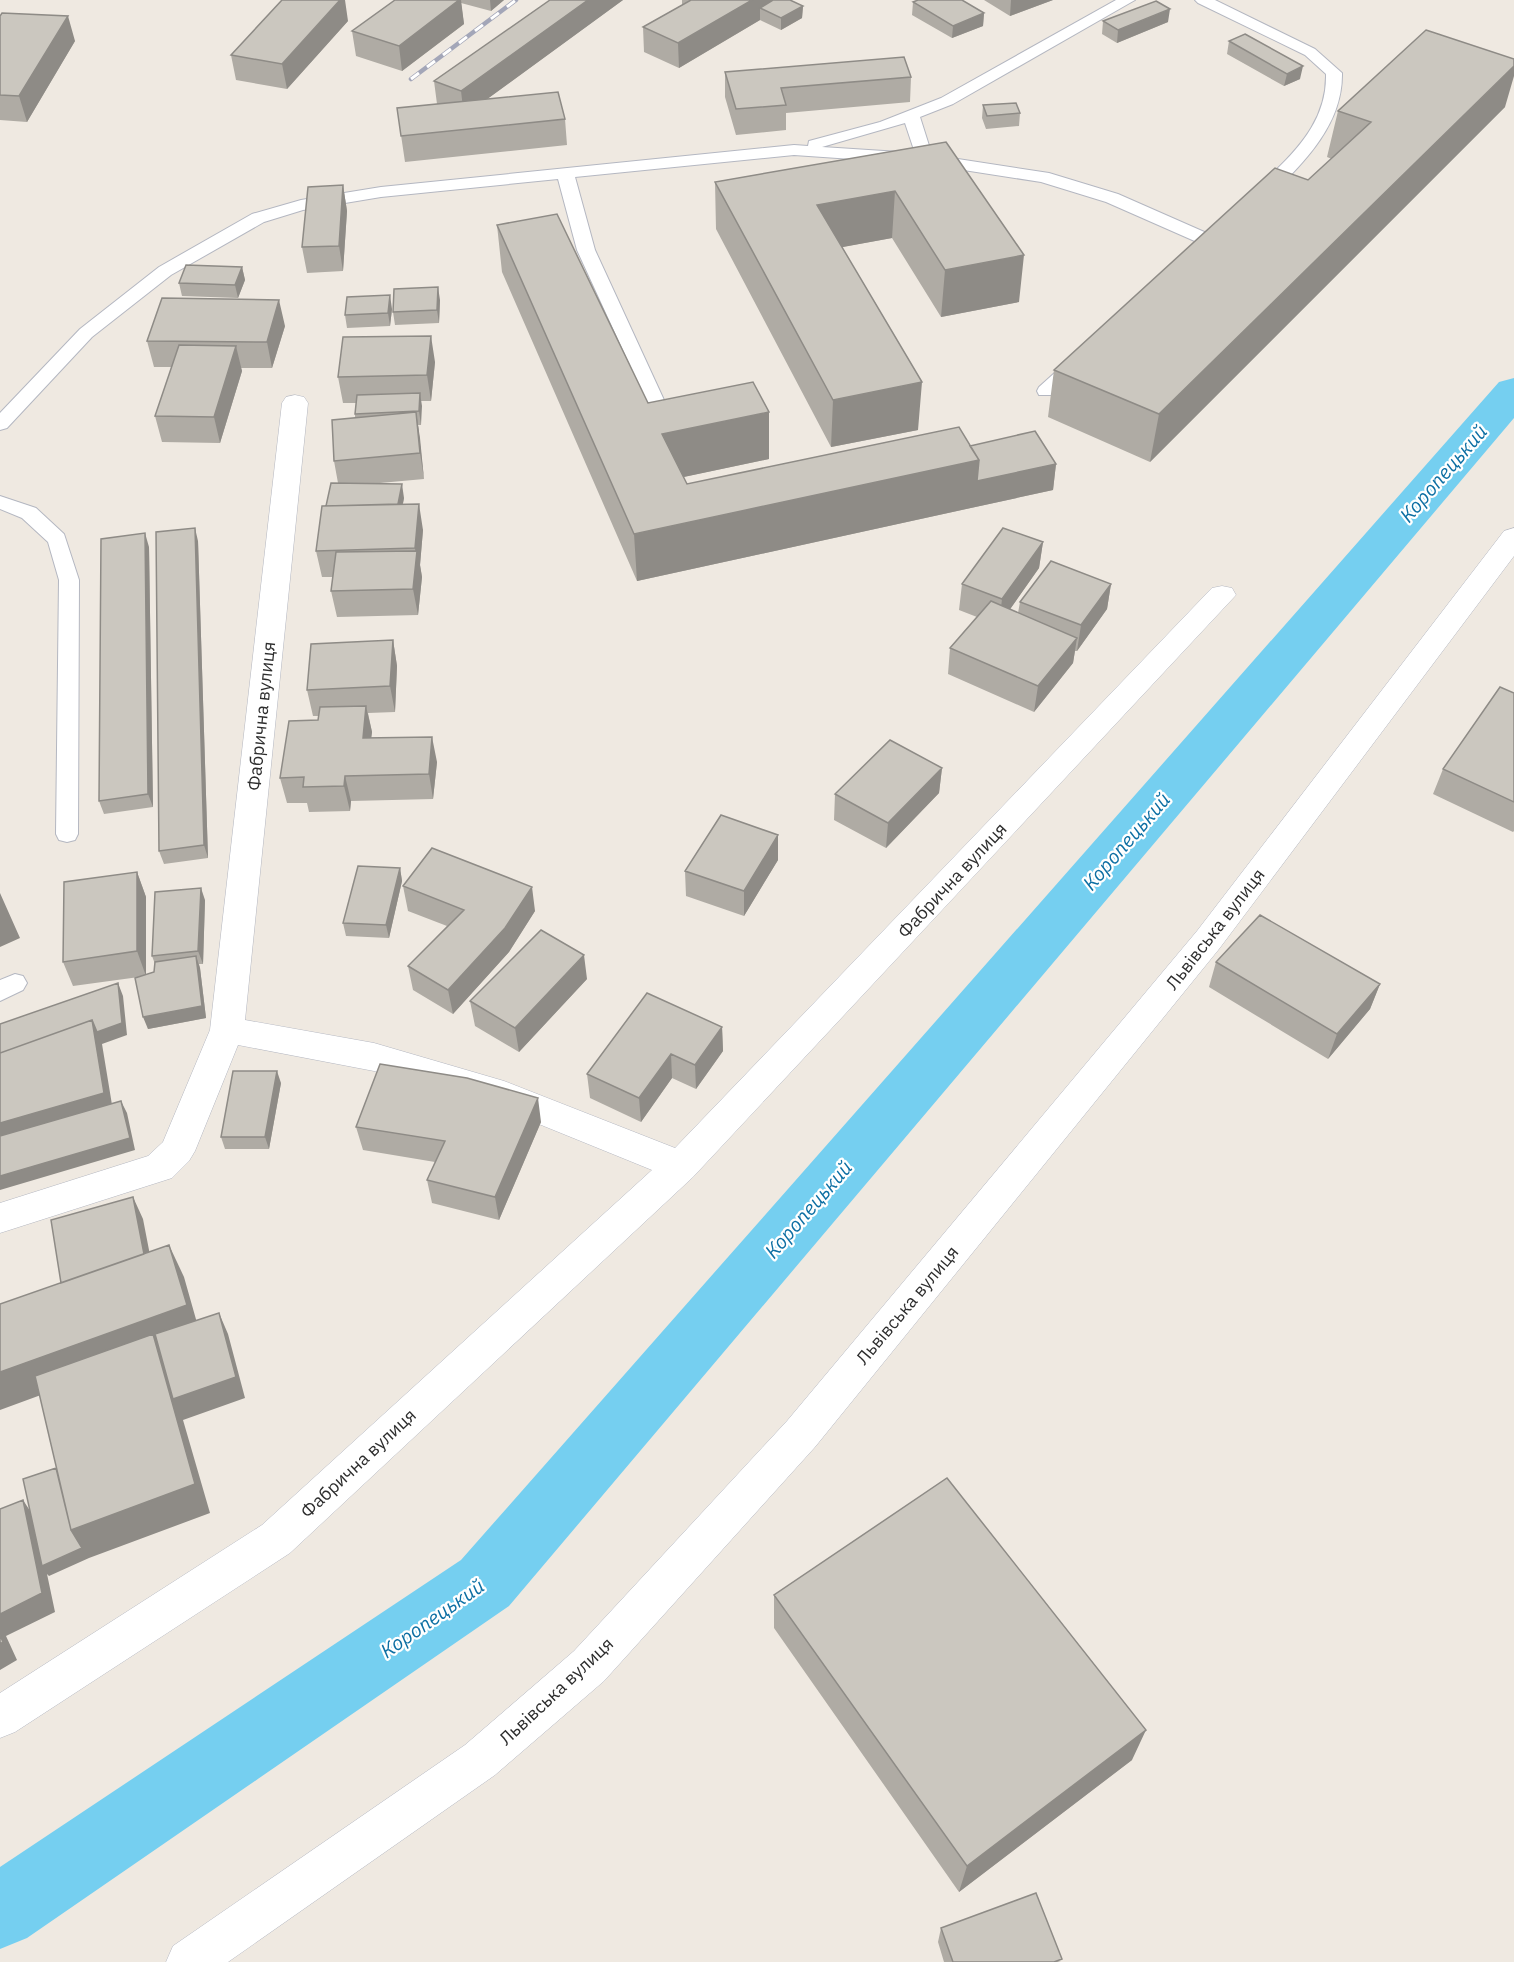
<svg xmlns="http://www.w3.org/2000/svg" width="1514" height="1962" viewBox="0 0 1514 1962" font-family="'IBM Plex Sans',sans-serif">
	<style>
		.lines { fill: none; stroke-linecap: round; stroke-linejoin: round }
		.canal { fill: #75cff0; fill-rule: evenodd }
		.lane-casing { stroke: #b4b7c1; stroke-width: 2 }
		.street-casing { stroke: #b4b7c1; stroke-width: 1 }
		.lane { fill: #fff; fill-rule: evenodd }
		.street { fill: #fff; fill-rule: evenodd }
		.rail-casing { stroke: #a3a6b8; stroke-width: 4.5 }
		.rail { stroke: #fff; stroke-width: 3; stroke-dasharray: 10; stroke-linecap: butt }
		.wall { fill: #afaba4 }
		.shaded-wall { fill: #8e8b86 }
		.building { fill: #cbc7bf; stroke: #8e8b86; stroke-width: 1.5 }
		.labels { text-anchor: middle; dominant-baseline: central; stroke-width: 4.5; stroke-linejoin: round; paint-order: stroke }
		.street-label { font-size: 18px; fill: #2e2e2e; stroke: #fff }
		.water-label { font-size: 20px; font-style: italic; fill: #0d6fa3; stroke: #fff }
	</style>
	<rect width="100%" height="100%" fill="#efe9e1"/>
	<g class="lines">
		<!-- canal -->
		<path class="canal" d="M1514,378V418L509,1606L27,1938L0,1949V1867L461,1560L1499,382Z"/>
		<!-- lane casing -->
		<g class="lane-casing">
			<path id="lane" d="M1116,0H1135L953,104L920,117L932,155L1049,173L1118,194L1218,238L1221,242L1218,246H1206L1106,202L1041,182L925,164L794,155L575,177L595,250L675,424L673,428H659L657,424L577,250L558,179L381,197L303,210L264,222L171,275L92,337L7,428L0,430V413L80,329L159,267L252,214L301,200L381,187L794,145L808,146L809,141L880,122L941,98ZM905,123L915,153L822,147Z
				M1195,0H1215L1315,49L1342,73C1343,126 1302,164 1267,199H1255L1253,195C1259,186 1268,179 1275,171C1303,144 1327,115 1326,74L1305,55L1198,3Z
				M1075,358L1081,360L1084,364L1081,368L1053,395H1039L1037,391L1039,387L1069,360Z
				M0,496L36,508L64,534L79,580L78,834L75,840L67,842L59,840L56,834L59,580L48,542L22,518L0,509Z
				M15,974L23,976L27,983L23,990L0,1001V980Z"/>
		</g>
		<!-- street casing -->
		<g class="street-casing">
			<path id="street" d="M295,395L304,397L308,403L245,1020L374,1043L504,1081L675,1148L1212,588L1222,586L1232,588L1236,595L693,1177L290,1553L15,1732L0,1738V1693L262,1525L652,1170L497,1107L374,1071L238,1045L195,1151L189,1161L172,1178L0,1233V1203L148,1156L163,1142L210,1030L282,403L286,397Z
				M1514,528V556L1219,949L815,1447L604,1681L495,1775L228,1962H166L173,1946L465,1745L574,1651L787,1421L1197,931L1504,531Z"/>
		</g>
		<!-- lane -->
		<use href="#lane" class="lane"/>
		<!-- street -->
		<use href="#street" class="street"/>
		<!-- rail casing -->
		<g class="rail-casing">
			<path id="rail" d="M411,79L516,0"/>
		</g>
		<!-- rail -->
		<use href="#rail" class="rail"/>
	</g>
	<!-- wall -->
	<path class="wall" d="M395,0H504L491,11L461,3L464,24L402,71L356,56L352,31Z
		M550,0H623L487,99L565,119L567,145L405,162L397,108L437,104L434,81Z
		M682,0H790L803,6L802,18L781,30L760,20L679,68L644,52L643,27L682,5Z
		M984,0H1053L1010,16Z
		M913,2L984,13L983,26L952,38L912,15Z
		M0,16L75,41L27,122L0,120Z
		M348,21L287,89L236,80L231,55Z
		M1103,21L1168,22L1117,43L1102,34Z
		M1229,41L1300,79L1284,86L1227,54Z
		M725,72L911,77L910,102L786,113V130L736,135L725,97Z
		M983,105L1020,113L1019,126L986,129L982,118Z
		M1505,107L1150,462L1048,417L1054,370L1308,180L1332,159L1327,157L1338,111Z
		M946,142L1019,302L941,317L892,238L842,247L918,430L831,447L716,229L715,182Z
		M343,185L347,211L343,271L307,273L302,247Z
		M497,225L648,403L769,459L683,477L687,484L970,446L1056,464L1053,490L637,581L502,272Z
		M242,267L245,280L238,298L182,296L179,283Z
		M440,300L439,323L395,325L393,312Z
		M392,309L390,326L347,328L345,315Z
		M285,326L272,368H241L242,371L220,443L162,442L155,416L172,367H154L147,341Z
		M435,362L431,401H421V425H418L424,479L369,484L404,498L403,504L423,530L420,565L422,577L418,615L337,617L331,591L333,577H322L316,551L326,506L338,483L334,461L355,418V414L356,403H343L338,377Z
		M198,541L208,858L164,864L159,851Z
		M1043,542L1039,568L1010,609L1018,613L1020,602L1111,584L1107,609L1077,651H1075L1073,663L1034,712L948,674L950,648L977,617L959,610L962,584Z
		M149,547L153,807L104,814L99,801Z
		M393,640L397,666L395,712L368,713L372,732L371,738L437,762L433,799L351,801L350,811L309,812L307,803H287L280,778L318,720L319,716H313L307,690Z
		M1514,693V831L1513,832L1433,794L1443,769Z
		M942,768L939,793L886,848L834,820L835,794Z
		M778,835V860L744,916L686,896L685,871Z
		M400,868L402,881L389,938L346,936L343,923Z
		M137,872L146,897V975L154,972L155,964L152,956L205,900L203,964H199L200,968L206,1018L148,1029L139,977L73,986L63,962Z
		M403,886L535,911L509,952L453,1014L413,990L408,966L447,926L408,911Z
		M1216,962L1380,984L1370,1009L1328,1059L1209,987Z
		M587,979L519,1052L475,1026L470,1001Z
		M722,1027L723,1051L696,1089L672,1078L641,1122L590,1098L587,1074Z
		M281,1083L269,1149H225L221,1137Z
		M541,1122L499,1220L432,1203L427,1180L435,1162L363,1150L356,1127Z
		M774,1595L1132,1760L959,1892L774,1628Z
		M941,1928L1061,1962H944L938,1942Z"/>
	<!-- shaded-wall -->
	<path class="shaded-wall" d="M340,0H345L348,21L287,89L282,64Z
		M459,0H461L464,24L402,71L399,46Z
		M490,0H504L491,11Z
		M588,0H623L464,116L461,91Z
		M752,0H780L760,8V20L679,68L678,43Z
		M1011,0H1053L1010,16Z
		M803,6L802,18L781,30V18Z
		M1170,9L1168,22L1117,43L1118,30Z
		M984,13L983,26L952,38L953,26Z
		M68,16L75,41L27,122L19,96Z
		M1303,66L1300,79L1284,86L1287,74Z
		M1514,66V76L1505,107L1150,462L1159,414Z
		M343,185L347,211L343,271L339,246Z
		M895,191L892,238L816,252L817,205Z
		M1024,255L1019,302L941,317L945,270Z
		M242,267L245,280L238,298L235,285Z
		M438,287L440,300L439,323L437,310Z
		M390,295L392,309L390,326L388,313Z
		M279,300L285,326L272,368L267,342Z
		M431,336L435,362L431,401L427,375Z
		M236,346L242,371L220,443L214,417Z
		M922,382L918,430L831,447L833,400Z
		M420,393L422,406L421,425L419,411Z
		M416,412L420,438L424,479L420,453Z
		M769,412V459L665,481L662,434Z
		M979,460L1056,464L1053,490L637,581L634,534Z
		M402,484L404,498L399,521L397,508Z
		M419,504L423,530L420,565L422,577L418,615L413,589L416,559L415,548Z
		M195,528L198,541L208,858L204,845Z
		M145,533L149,547L153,807L148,794Z
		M1043,542L1039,568L999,625L1002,599Z
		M1111,584L1107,609L1077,651L1081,625Z
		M1077,638L1073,663L1034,712L1038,686Z
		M393,640L397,666L395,712L390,686Z
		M366,706L372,732L368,764L363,738Z
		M432,737L437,762L433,799L429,774Z
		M942,768L939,793L886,848L888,823Z
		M345,776L351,801L350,811L344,786Z
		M778,835V860L744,916V891Z
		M400,868L402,881L389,938L386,925Z
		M137,872L146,897V976L137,951Z
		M532,887L535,911L509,952L453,1014L448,990Z
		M201,888L205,900L203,964L198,951Z
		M0,893L20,938L0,947Z
		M584,955L587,979L519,1052L515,1028Z
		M196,956L200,968L206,1018L148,1029L143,1017Z
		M118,983L123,996L127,1035L102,1044L114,1117L0,1150V1123Z
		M1380,984L1370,1009L1328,1059L1337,1034Z
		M722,1027L723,1051L696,1089L695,1065Z
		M671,1054L672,1078L641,1122L639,1098Z
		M277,1071L281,1083L269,1149L265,1137Z
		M538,1098L541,1122L499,1220L495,1197Z
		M121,1101L127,1113L135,1150L0,1190V1176Z
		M133,1197L143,1219L155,1281L73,1306Z
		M169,1245L184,1277L201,1337L219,1313L228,1334L245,1398L183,1420L210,1513L89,1558L49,1576L47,1574L55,1612L6,1636L17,1660L0,1670V1614L23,1500L36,1520L71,1530L158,1352L0,1410V1372Z
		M1146,1730L1132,1760L959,1892L967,1866Z"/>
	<!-- building -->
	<path class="building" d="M282,0H340L282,64L231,55Z
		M395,0H459L399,46L352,31Z
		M550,0H588L461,91L434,81Z
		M691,0H752L678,43L643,27Z
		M773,0H790L803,6L781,18L760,8Z
		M918,0H962L984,13L953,26L913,2Z
		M1156,1L1170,9L1118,30L1103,21Z
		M2,13L68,16L19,96L0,95V16Z
		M1426,30L1514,59V66L1159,414L1054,370L1275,168L1308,180L1371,122L1338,111Z
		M1245,34L1303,66L1287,74L1229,41Z
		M904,57L911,77L781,88L786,105L736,109L725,72Z
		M558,92L565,119L401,136L397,108Z
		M1016,103L1020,113L987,116L983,105Z
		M946,142L1024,255L945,270L895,191L817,205L922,382L833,400L715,182Z
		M343,185L339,246L302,247L308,187Z
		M557,214L648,403L753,382L769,412L662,434L687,484L959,427L979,460L634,534L497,225Z
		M186,265L242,267L235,285L179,283Z
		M438,287L437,310L393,312L394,289Z
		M390,295L388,313L345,315L347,297Z
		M162,298L279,300L267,342L147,341Z
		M431,336L427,375L338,377L343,337Z
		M179,345L236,346L214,417L155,416Z
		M420,393L419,411L355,414L357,395Z
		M416,412L420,453L334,461L332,420Z
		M1035,431L1056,464L977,481L979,460L970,446Z
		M331,483L402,484L398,504L326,506Z
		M419,504L415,548L316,551L322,506Z
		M195,528L204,845L159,851L156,532Z
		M1003,528L1043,542L1002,599L962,584Z
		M145,533L148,794L99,801L101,539Z
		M417,551L413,589L331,591L336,552Z
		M1051,561L1111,584L1081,625L1020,602Z
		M991,601L1077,638L1038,686L950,648Z
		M393,640L390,686L307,690L311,644Z
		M1500,687L1514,693V802L1443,769Z
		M366,706L363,738L432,737L429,774L345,776L344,786L303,787L304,777L280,778L289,721L318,720L320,707Z
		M890,740L942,768L888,823L835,794Z
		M721,815L778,835L744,891L685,871Z
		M432,848L532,887L505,928L448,990L408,966L464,910L403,886Z
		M358,866L400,868L386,925L343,923Z
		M137,872V951L63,962L64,882Z
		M201,888L198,951L152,956L155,892Z
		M1260,915L1380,984L1337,1034L1216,962Z
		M541,930L584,955L515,1028L470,1001Z
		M196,956L202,1006L143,1017L135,978L154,972L155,962Z
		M118,983L122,1023L97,1032L92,1020L0,1053V1024Z
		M647,993L722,1027L695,1065L671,1054L639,1098L587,1074Z
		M92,1020L104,1093L0,1123V1053Z
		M380,1064L467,1078L538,1098L495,1197L427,1180L445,1141L356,1127Z
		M233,1071H277L265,1137H221Z
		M121,1101L130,1138L0,1176V1136Z
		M133,1197L144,1254L61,1283L51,1220Z
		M169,1245L187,1305L0,1372V1304Z
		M219,1313L236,1377L173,1399L155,1334Z
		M153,1334L195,1484L71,1530L35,1376Z
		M56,1468L71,1530L82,1548L42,1566L23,1479Z
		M947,1478L1146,1730L967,1866L774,1595Z
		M23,1500L42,1593L0,1614V1509Z
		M0,1635L3,1642L0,1644Z
		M1036,1893L1062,1959L1054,1962H953L941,1928Z"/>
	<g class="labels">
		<!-- street labels -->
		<g class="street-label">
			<text transform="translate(261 716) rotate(-84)">Фабрична вулиця</text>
			<text transform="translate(952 880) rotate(-47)">Фабрична вулиця</text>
			<text transform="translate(1215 929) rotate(-52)">Львівська вулиця</text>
			<text transform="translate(907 1305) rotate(-50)">Львівська вулиця</text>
			<text transform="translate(358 1463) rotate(-43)">Фабрична вулиця</text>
			<text transform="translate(556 1691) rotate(-43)">Львівська вулиця</text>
		</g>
		<!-- water labels -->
		<g class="water-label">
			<text transform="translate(1443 473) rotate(-49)">Коропецький</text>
			<text transform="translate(1126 841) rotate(-49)">Коропецький</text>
			<text transform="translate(808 1209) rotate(-49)">Коропецький</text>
			<text transform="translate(432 1618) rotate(-35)">Коропецький</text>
		</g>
	</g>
</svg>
